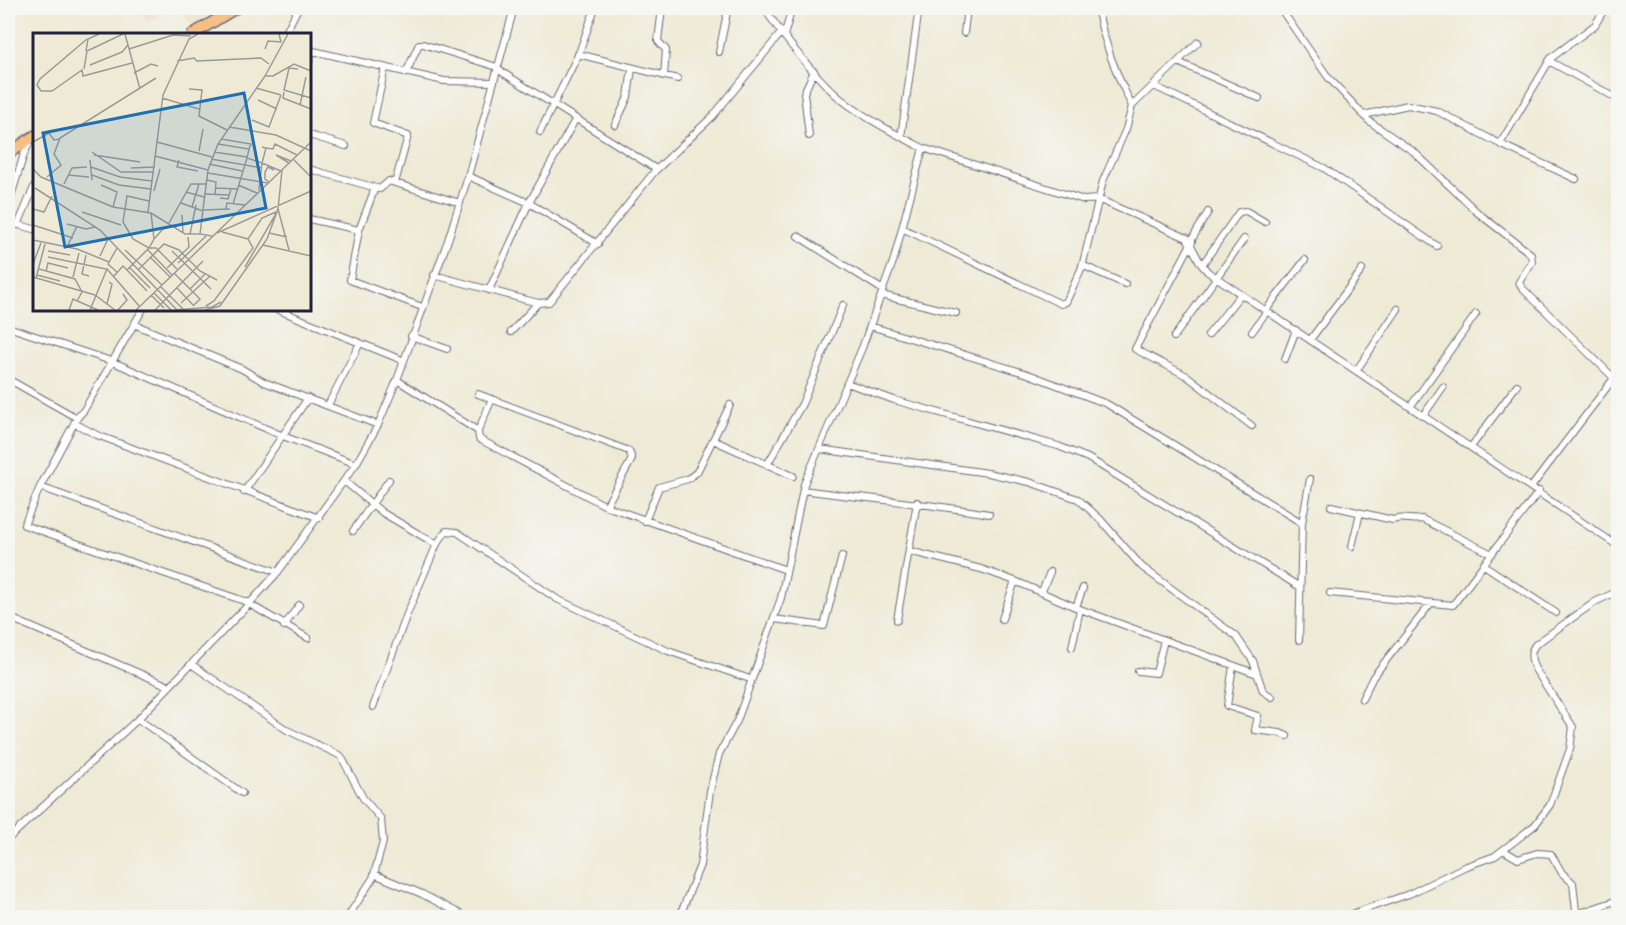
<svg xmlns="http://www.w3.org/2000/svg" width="1626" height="925" viewBox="0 0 1626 925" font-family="'Gochi Hand',sans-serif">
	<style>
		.built { fill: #ecd7ba }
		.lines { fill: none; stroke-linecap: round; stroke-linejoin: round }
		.street-casing { stroke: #696871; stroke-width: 8 }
		.primary-casing { stroke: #696871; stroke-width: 13 }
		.street { stroke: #fff; stroke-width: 6 }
		.primary { stroke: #f5bf86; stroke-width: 10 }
		.inset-road { fill: none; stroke: #9c9a98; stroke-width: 1.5 }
		.view { fill: #1f6fb2; fill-opacity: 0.15; stroke: #1f6fb2; stroke-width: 3 }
		.inset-edge { fill: none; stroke: #22223b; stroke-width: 3 }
	</style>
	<rect width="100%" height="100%" fill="#f6f6f2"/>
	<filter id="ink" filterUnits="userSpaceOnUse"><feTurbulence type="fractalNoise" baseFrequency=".0167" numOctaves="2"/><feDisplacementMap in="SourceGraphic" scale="12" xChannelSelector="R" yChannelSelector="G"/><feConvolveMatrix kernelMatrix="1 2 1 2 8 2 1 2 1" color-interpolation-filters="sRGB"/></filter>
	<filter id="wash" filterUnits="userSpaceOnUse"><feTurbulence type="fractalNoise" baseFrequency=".008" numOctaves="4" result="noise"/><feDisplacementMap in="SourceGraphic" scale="24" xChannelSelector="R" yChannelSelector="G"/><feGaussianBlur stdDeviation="1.35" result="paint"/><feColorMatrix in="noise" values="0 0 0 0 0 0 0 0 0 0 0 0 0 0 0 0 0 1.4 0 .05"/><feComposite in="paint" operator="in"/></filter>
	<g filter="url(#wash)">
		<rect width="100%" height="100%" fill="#eeead6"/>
		<!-- built -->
		<path class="built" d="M138,8H173L147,22Z
			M179,8H221L191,26Z"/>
	</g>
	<g filter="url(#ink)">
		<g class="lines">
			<!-- street casing -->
			<g class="street-casing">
				<path id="street" d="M662,8L658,41L666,50L664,76
					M764,8C785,39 808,68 835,94C856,113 897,135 923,148L1084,200L1098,199L1187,238L1201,264L1208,272L1618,546
					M1280,8L1328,77L1369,121L1414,152L1478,213L1531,254L1532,262L1519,282L1522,288L1618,382
					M964,33L967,8
					M285,34L298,8
					M784,36L792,8
					M309,50L444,81L494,82
					M719,52L728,8
					M578,54L678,79
					M1549,61L1618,99
					M309,62L312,51
					M1178,62L1259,98
					M385,68L373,123L408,136L395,183
					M497,69L656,169
					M406,73L419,44H423L497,67
					M1154,86L1324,168L1437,246
					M1132,106L1198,42
					M1364,115L1408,105L1437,111L1500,144L1576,179
					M615,125L628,97L632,68
					M540,132L579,53L595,8
					M309,135L346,146
					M809,136L804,93L814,71
					M901,137L919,8
					M1500,144L1551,58L1595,25L1605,8
					M309,169L380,189L389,181L395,183L460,203
					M468,176L529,203L598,244
					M375,188L359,230L350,280L422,307
					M8,206L24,154L30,142
					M309,219L359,230
					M8,222L34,229
					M18,225L34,187
					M902,228L1061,304L1066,302L1082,267L1103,181L1126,129L1132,106C1116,75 1104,42 1097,8
					M798,236L883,290
					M1191,241L1208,212
					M1192,242L1135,349L1187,376L1252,426
					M1082,265L1125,284
					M1202,265L1239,212L1246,211L1265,222
					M434,275L538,303L549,302L655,171L713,116L781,33
					M489,290L529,203L575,120
					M881,295L956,313
					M276,309L402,360
					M1266,310L1305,260
					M136,325L242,369L264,382L378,425
					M870,326L1028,374L1107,404L1302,523
					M8,327L111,361L283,436L356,464
					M511,332L538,303
					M1252,332L1267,311
					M1208,335L1241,294
					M411,336L447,349
					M1174,337L1244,239
					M1310,340L1362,270
					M1285,359L1296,330
					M1356,371L1398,309
					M8,379L77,418L40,487L278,572
					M397,380L478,431L479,439L606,506L786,570
					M847,383L894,400L1058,446L1088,458L1300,587
					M478,394L629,451L632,459L606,506
					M328,405L360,343
					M1410,407L1476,314
					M1423,416L1443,387
					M77,418L84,410L143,309
					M74,423L97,435L319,518
					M478,431L492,399
					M713,440L793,476
					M1471,447L1517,385
					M819,449L988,473L1029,482L1078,499L1100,519L1142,567L1236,636L1253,661L1263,691L1272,697
					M767,465L802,404L843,305
					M344,481L383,513L434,543L437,544L446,531L457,532L557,599L668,651L750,679
					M1532,486L1614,378
					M40,487L24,525L250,603
					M803,490C865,499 927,503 989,514
					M244,492L308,398
					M1331,506L1393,520C1403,516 1411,521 1422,519L1492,554
					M645,521L659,487L688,479L697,472L730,405
					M353,531L389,480
					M1352,546L1360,513
					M909,551L981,569L1015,581L1080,609L1257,674
					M1484,565L1556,613
					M1042,591L1050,572
					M1330,593L1453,605L1539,491
					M249,604L308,638
					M1076,607L1083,588
					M8,617L169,686
					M774,619L824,626L842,556
					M1002,619L1015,581
					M897,620L917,502
					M284,626L299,605
					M1299,640L1302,523L1310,479
					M1072,647L1080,609
					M191,664L287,730L341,756L363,798L381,819L383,842L373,878L347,918
					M1233,666L1227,706L1258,716L1255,730L1280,733L1287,736
					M1138,671L1156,673L1164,640
					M1362,699L1373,677L1431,603
					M373,707L407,614L437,544
					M138,719L242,793
					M8,839L138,719L250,603L278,572L356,464L378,425L397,380L448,240L467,180L514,8
					M1503,850L1518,859L1537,853L1551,854L1562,873L1573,883L1576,911L1580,913L1618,900
					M374,874L422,894L468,918
					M679,918L700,865L710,791L719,754L737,721L781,598L804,484L862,348L894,259L923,148
					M1340,918L1409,894L1464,867L1495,856L1516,840L1535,825L1550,805L1570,749L1573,727L1535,669C1531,660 1529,652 1536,644L1595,602L1618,591"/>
			</g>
			<!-- primary casing -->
			<g class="primary-casing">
				<path id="primary" d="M193,34L236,8
					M8,154L34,136"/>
			</g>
			<!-- street -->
			<use href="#street" class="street"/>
			<!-- primary -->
			<use href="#primary" class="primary"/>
		</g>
	</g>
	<!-- overview -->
	<g transform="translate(33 33)">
		<rect width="278" height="278" fill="#eeead6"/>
		<path class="inset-road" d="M92,1L107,56M54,6L7,46L4,52L8,58H19L49,37L50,43L99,30M96,16L140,2L158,3M232,16L235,8L248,9L246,1M53,18L55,6L66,1M144,28L161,25L164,28L228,25L236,31M57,32L89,19L95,12M51,36L54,18L90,1M265,36L256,35L251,57L278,65M101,40L118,31L125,33M232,43L255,1M223,55L248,62M156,56L169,57L166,83L194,97M251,59L250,65L278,76M129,65L166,76M225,67L244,76M267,72L273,44M219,87L236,94L248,62M196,94L243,102L278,118M188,106L218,111L216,116M0,109L16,100L21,107L27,106M124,109L179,124M185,111L216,116L214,125L229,130L226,157M229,114L233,115L229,130L248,138M233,115L240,116L242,111L264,122M166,118L170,96M59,119L88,139H121M181,119L214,124M61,122L107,129M122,123L175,137M178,126L229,135M260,126L278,144M57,127L59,147M146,127L144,134L165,138M256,130L243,122L258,128M176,131L209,138M58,134L87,144L119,148M98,135L122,134M0,136L8,144L80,174L118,180L152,201H167M175,140L235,150M35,142L56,144M59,142L86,152L118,156M14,144L28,132L21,121L27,105L123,45M174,147L183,149L182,161M236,149L232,146V139L235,134L241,137M31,151L39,135L54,134M68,152L84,159L80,174M205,152L224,160M2,155L67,197L144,277M183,155L204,156M121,158L127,136M153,159L171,164M171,161L196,162M187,165L195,166L198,156M116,168L94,163L90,189L100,206L116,215H123L144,236M148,170L170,178M200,171L214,125M159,174L166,151M0,176L11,179L19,163M193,176L194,170L212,172M245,176L256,217M170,177L197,176M49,179L88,192M115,179L130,62L156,6L165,1M149,182L150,200M136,190L158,151H173M34,191L53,196L62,194M0,192L40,205M184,200L278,158M236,200L254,204M157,201L163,172M179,203L167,201L175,137L185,111L232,43H240L261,31L278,38M121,206L130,196L139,193M215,206L229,185L243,179M0,207L44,216L76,229M230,212L278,223M34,214L44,193M84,215L75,231L84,239M114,216L139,242M92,217L129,252M15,218L37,222M139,218L178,256M53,222L49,241L56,243M67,223L75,206M15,224L73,236M118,225L137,244M145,230L174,202M0,231L8,210M96,234L117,255M212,234L244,179M134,235L156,214L155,204M6,236L42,246L49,259L44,268M94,237L114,258M105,237L131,211L146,217L167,238L184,247M13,238L15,230L35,235M141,240L167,266L161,272M4,242L27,248M81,243L90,233L94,237L116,215L121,206L118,180M0,244L62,262L82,277M40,244L46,220M3,245L12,211M128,254L150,276M144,255L161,273M157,256L172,241M121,260L138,277M118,262L131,275M148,270L177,243M74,271L79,251L76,249M173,273L181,268L220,215L215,206L189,199M36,277L40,266L65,277M57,277L74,236L107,274M85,277L94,267L90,261M103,277L278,109M122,277L170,228M142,277L179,274L188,269M172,277L187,273L234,206L245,176L249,137"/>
		<path class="view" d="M211,60L233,175L32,214L10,100Z"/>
		<rect width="278" height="278" class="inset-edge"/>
	</g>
	<!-- margin -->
	<rect width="1626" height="925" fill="none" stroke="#f6f6f2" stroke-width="30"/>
</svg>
